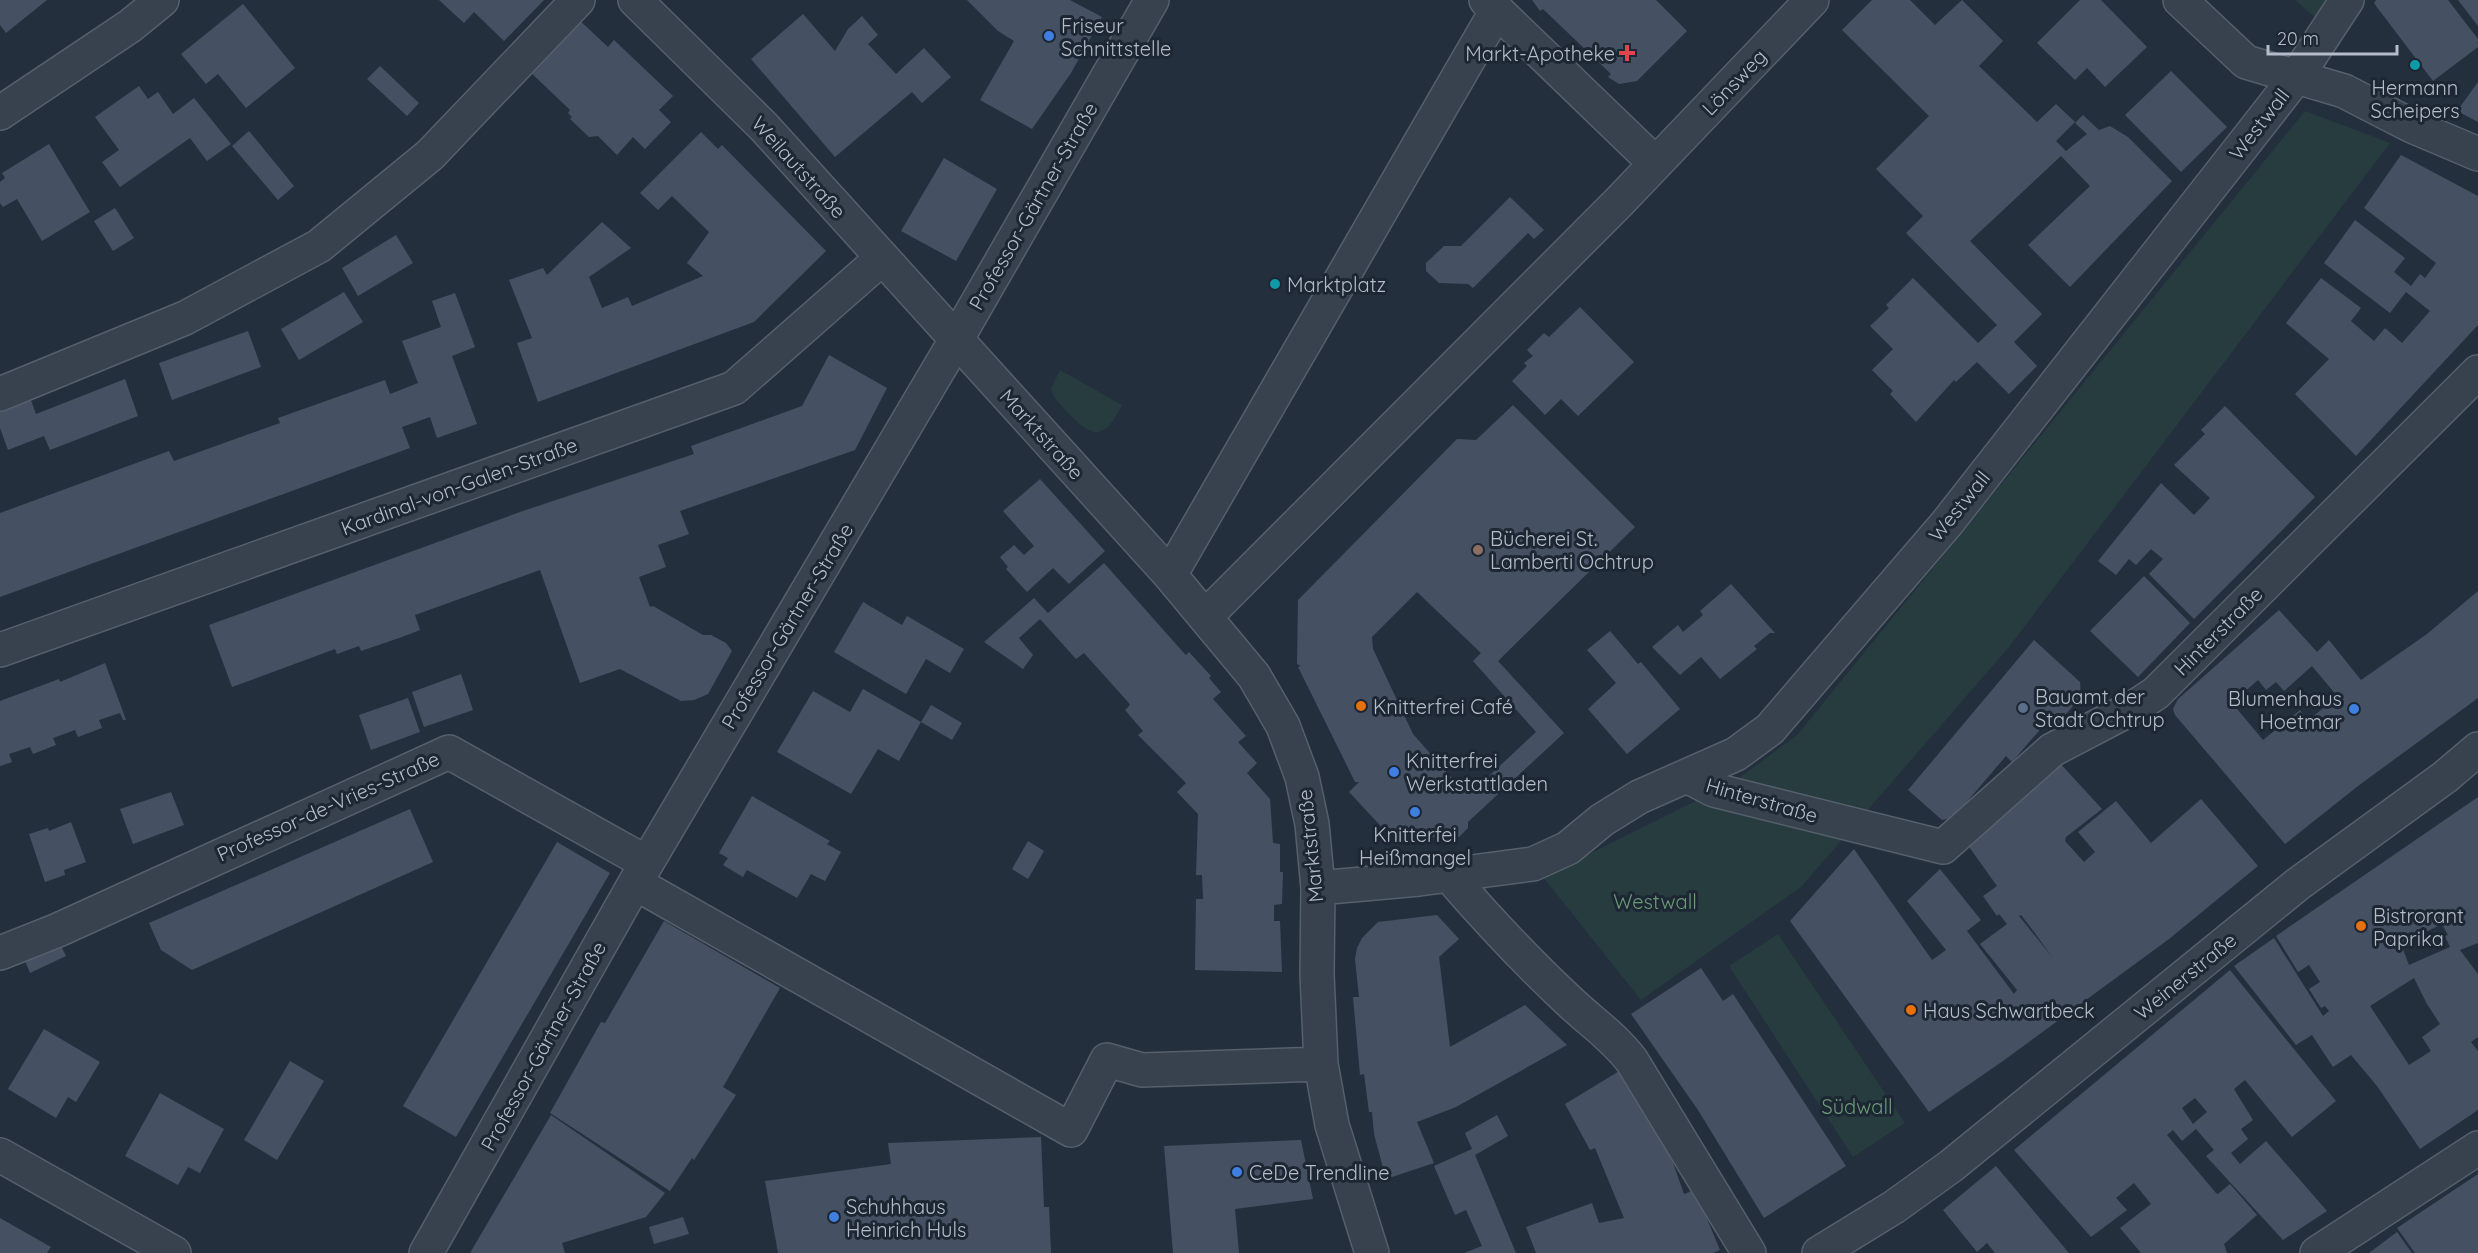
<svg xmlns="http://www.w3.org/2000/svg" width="2478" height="1253" viewBox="0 0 2478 1253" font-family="Quicksand,sans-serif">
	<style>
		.green { fill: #263c3f }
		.building { fill: #455162; fill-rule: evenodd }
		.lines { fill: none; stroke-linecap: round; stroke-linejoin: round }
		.minor-casing { stroke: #565f6c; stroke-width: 36 }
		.minor { stroke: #38414e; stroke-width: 33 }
		.shop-dot { fill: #3f7fe0; stroke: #1d2633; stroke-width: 2 }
		.health-dot { fill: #e0444e; stroke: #1d2633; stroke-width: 2 }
		.culture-dot { fill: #0f9aa8; stroke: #1d2633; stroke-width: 2 }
		.education-dot { fill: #8d6e63; stroke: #1d2633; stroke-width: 2 }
		.food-dot { fill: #e8710a; stroke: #1d2633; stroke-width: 2 }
		.service-dot { fill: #5c6f8a; stroke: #1d2633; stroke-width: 2 }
		.labels { text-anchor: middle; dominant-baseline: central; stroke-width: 6; stroke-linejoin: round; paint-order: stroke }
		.poi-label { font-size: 20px; fill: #b4bcc9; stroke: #1d2633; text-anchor: start }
		.street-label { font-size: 20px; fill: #b4bcc9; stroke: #1d2633 }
		.park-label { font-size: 20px; fill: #6b9a76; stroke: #1d2633 }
	</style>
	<rect width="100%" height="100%" fill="#242f3e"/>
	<!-- green -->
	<path class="green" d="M2295,0H2336L2318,20Z
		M2305,111L2390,143L2009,647L1801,887L1641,1000L1543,877L1734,782L1798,734Z
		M1060,370L1122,405C1104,441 1093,439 1067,412C1061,405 1053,398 1051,389Z
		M1778,934L1905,1123L1853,1157L1729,966Z"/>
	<!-- building -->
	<path class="building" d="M0,0H47L6,33L0,25Z
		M439,0H544L504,41L474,12L464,23Z
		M967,0H1070L1102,17L1071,73L1032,129L980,100L1014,41L998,31Z
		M1532,0H1656L1687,31L1637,81L1619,84L1608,77L1611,74L1543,9L1540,11Z
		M1872,0H1910L1935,25L1962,0L2003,41L1979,66L2037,122L2056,104L2075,122L2056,141L2066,151L2087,134L2075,123L2083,115L2099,130L2110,126L2128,137L2172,181L2070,287L2028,245L2090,186L2061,156L1970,241L2042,314L2014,342L2037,366L2009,394L1977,362L1956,382L1954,380L1916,422L1890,394L1893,391L1872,370L1893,349L1870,326L1889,308L1886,305L1913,278L1978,343L1997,325L1906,233L1923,216L1876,169L1929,116L1842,30Z
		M2080,0H2101L2147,47L2105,87L2087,68L2075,80L2037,43Z
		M2376,0H2448L2478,39V47L2433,81L2376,6L2374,3Z
		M2458,0H2478V26Z
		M243,4L295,68L246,108L218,74L206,84L181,54Z
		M803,14L835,51L848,29L862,16L878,35L868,44L896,74L924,48L951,77L922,103L912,92L835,157L751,59Z
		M575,16L608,47L614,40L673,96L659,110L671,122L645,149L633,137L617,155L598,136L589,137L570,119L572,117L568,113L570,110L526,68Z
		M380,66L419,103L407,116L367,79Z
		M2171,71L2227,127L2181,172L2125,115Z
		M2478,82V122L2457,111Z
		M139,86L148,99L158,92L173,114L194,98L231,144L207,161L190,138L120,187L102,162L119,150L95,117Z
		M249,131L294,186L278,200L232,146Z
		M701,132L718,149L722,145L826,251L754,322L538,402L517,343L532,338L509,280L543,268L547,275L602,222L631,248L589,277L602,308L628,297L632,306L703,276L687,263L709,232L672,196L658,210L640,193Z
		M49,144L90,212L42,241L17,199L3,207L0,203V182L5,178L2,173Z
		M2401,155L2478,196V325L2356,456L2295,394L2329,359L2286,323L2321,278L2361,308L2351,321L2374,341L2385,328L2402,343L2430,311L2406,292L2390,313L2324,263L2355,220L2405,258L2394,272L2411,286L2420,274L2425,278L2436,263L2364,208Z
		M944,158L997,189L956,261L901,231Z
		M1510,197L1544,230L1534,239L1528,233L1473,288L1468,284L1439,283L1426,271V263L1444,246H1461Z
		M115,208L134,238L113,251L94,221Z
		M396,235L413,263L358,296L342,268Z
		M344,292L363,322L299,360L281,329Z
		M455,293L475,347L452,356L477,424L437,438L430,417L402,427L410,448L0,597V513L169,451L174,461L280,423L278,418L385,380L390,394L418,383L402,341L441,327L432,301Z
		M1580,307L1634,362L1578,416L1561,399L1545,415L1512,381L1527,366L1524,363L1533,356L1527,350L1544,333L1549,337Z
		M248,331L261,367L172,400L159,363Z
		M829,355L887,388L855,450L680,511L689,534L658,545L666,567L639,577L650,607L653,606L703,635H711L726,643L732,651L708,694L694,700L681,701L620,669L580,683L540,570L415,615L420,630L402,637L361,651L359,646L337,654L335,649L232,687L209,625L520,512L694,454L691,446L802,406Z
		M125,379L138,416L50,450L44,436L8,450L0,428V407L29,395L36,414Z
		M1513,405L1635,527L1498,661L1564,733L1468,822V828L1459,837H1391L1349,792L1359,782H1355L1298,667L1301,666L1297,664L1298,600L1457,439L1476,440ZM1417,592L1481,653L1473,661L1536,732L1473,791L1467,792L1465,782L1452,778L1413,734L1373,649L1372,637Z
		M2225,406L2315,497L2194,619L2149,574L2163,559L2151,549L2136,565L2129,559L2116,575L2098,561L2161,483L2194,515L2210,498L2174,465L2205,434L2201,430Z
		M1040,479L1105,551L1069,584L1053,568L1027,592L1006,569L1008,567L1000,557L1014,545L1024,555L1034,546L1003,511Z
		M1104,563L1183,652L1186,655L1189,652L1211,676L1209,678L1221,692L1213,699L1246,736L1238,742L1257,763L1247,773L1270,799L1273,843L1280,844V872H1283L1282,904L1274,905V921H1280L1282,972L1195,970L1196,899H1203L1202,875H1196L1198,814L1177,792L1186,783L1138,735L1143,731L1125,710L1130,705L1128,702L1084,653L1076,659L1040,619L1019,638L1033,655L1023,669L984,642L1034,598L1048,613Z
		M2144,576L2190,623L2138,677L2090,631Z
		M1731,584L1775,633H1770L1754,646L1757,649L1720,679L1701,657L1680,675L1652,647L1678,625L1683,632L1703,615L1700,611Z
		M2478,591V698L2358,786L2285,844L2175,715L2173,709L2178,699L2279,610L2317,652L2329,640L2361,680L2427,634ZM2312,666L2338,697L2308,720L2300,710L2263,740L2232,703L2258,680L2266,690L2276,682L2284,691Z
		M863,602L902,625L907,616L964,649L950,673L926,659L906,694L834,652Z
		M1610,631L1638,664L1641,662L1680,709L1627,754L1588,709L1616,683L1587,650Z
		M2034,640L2080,682L2081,697L2051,731L2044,725L2012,762L2006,756L1953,818L1942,820L1908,790Z
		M105,663L126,720H123L120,713L99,720L102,728L78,737L75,730L53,738L56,745L33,754L30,747L9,754L12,762L0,766V701L59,679L60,682Z
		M461,674L473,710L424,727L412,692Z
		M863,689L921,722L899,761L878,749L851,794L777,752L813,691L850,712Z
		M408,698L420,732L371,750L359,715Z
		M931,705L962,723L952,740L921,722Z
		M2058,761L2102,809L2066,837L2065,841L2084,862L2095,852L2078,832L2116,801L2151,843L2201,799L2258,866L2169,939L2003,1061L1929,1112L1790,921L1854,849L1932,960L1946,950L1907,901L1940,869L1981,920L1967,931L2014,994L2017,990L1980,944L2007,924L1999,914L1997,916L1983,896L1997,886L1967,844ZM2021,915L2031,928L2053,958L2019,916Z
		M171,792L184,825L133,844L120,809Z
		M752,796L830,841L827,844L841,852L825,881L811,874L797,898L747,870L743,877L723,865L728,858L719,853Z
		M2478,797V943L2460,950L2478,974V1037L2471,1042L2478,1051V1110L2420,1149L2377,1086L2351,1055L2333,1067L2312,1035L2296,1045L2234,966L2274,938L2323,1016L2329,1011L2325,1006L2321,1008L2309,989L2320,982L2309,965L2298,972L2276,936ZM2442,924L2448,935L2445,936L2450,947L2409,965L2401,944ZM2414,978L2427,1004L2440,1024L2422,1037L2431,1051L2409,1065L2370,1006Z
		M410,809L433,862L192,970L161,950L149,923Z
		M71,822L86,862L64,870L65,875L45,882L29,834L48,828L49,831Z
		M1028,841L1044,851L1028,879L1012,869Z
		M557,842L610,873L456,1137L403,1106Z
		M1437,915L1459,939L1439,957L1450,1047L1525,1005L1567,1045L1456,1107L1417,1122L1434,1163L1386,1179L1374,1134L1372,1112H1369L1364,1074L1360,1075L1353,997H1359L1355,959L1357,948L1362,938L1378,922Z
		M664,921L780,988L723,1087L736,1095L694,1160L692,1158L670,1191L550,1113L601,1022L605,1023Z
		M56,936L66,956L30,973L21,951Z
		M1701,968L1723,1001L1733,994L1846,1166L1764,1218L1698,1110L1631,1014Z
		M2230,970L2336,1101L2292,1137L2245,1080L2234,1089L2253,1120L2241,1129L2248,1139L2231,1153L2240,1164L2266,1141L2327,1211L2283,1240L2206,1156L2214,1150L2196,1129L2182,1141L2173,1130L2167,1135L2216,1193L2218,1194L2230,1184L2257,1215L2224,1244L2227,1253H2141L2120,1228L2151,1204L2134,1183L2116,1198L2127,1210L2091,1237L2014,1150ZM2195,1098L2207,1112L2193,1124L2182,1108Z
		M44,1029L100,1062L76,1102L68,1097L56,1118L8,1089Z
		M290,1061L324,1081L277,1160L244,1140Z
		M1621,1070L1659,1123L1684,1194L1695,1190L1720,1250L1713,1253H1536L1526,1227L1592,1203L1599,1223L1624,1218L1595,1148L1590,1150L1565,1104Z
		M160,1093L224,1129L200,1173L188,1167L178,1185L125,1156Z
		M551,1115L665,1193L646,1217L562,1243L565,1253H470Z
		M1497,1115L1508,1136L1475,1155L1516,1253H1464L1482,1246L1466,1210L1455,1215L1434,1166L1472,1149L1465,1133Z
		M1041,1137L1044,1207H1049L1051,1253H778L765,1181L891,1164L888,1143Z
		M1301,1140L1313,1199L1235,1209L1239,1253H1173L1164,1146Z
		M1996,1166L2069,1253H1995L1987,1243L1977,1252L1943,1210Z
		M2478,1174V1253H2415L2397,1228Z
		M683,1217L689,1234L654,1244L649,1227Z
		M0,1218L51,1247L47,1253H0Z
		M2397,1232L2412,1253H2369Z"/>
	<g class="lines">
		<!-- minor casing -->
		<g class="minor-casing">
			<path id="minor" d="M635,0L764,127L1170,575L1254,676L1283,726L1302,777L1312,824L1318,888L1317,974L1321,1064L1332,1125L1372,1253
				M1486,0L1655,163
				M2180,0L2246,62L2344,91L2412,126L2478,154
				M0,113L130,26L162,0
				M0,394L185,318L319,246L430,155L578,0
				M1170,575L1497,10
				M1206,616L1619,202L1812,0
				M0,650L734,388L881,259
				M1687,776L1714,790L1943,847L2052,750L2138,705L2156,693L2478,372
				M1448,874C1486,918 1526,961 1569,1001C1590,1021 1614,1037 1632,1061L1749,1253
				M635,883L1071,1130L1107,1060L1142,1070L1321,1064
				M1318,888L1419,879L1533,864L1568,848L1602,820L1639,797L1736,754L1770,729L1947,523L2297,76L2347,0
				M0,953L58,930L449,752L647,863
				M0,1155L174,1253
				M426,1253L635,883L956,340L1152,0
				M1819,1253L1894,1207L1951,1166L2298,884L2445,777L2478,749
				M2317,1253L2478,1148"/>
		</g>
		<!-- minor -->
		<use href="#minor" class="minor"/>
	</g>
	<!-- markers -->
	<g class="shop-dot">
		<circle cx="1049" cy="36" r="6"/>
		<circle cx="2354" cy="709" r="6"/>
		<circle cx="1394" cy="772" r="6"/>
		<circle cx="1415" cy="812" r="6"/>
		<circle cx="1237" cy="1172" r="6"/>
		<circle cx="834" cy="1217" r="6"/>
	</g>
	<path class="health-dot" d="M1624 44h6v6h6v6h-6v6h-6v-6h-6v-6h6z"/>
	<g class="culture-dot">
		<circle cx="2415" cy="65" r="6"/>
		<circle cx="1275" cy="284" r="6"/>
	</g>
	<circle class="education-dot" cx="1478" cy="550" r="6"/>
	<g class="food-dot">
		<circle cx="1361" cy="706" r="6"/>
		<circle cx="2361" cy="926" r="6"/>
		<circle cx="1911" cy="1010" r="6"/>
	</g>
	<circle class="service-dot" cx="2023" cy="708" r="6"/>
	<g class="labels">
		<!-- poi labels -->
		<g class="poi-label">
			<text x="1061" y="25">Friseur<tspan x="1061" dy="23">Schnittstelle</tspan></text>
			<text x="1615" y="53" text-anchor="end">Markt-Apotheke</text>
			<text x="2415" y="87" text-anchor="middle">Hermann<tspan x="2415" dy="23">Scheipers</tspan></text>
			<text x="1287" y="284">Marktplatz</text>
			<text x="1490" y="538">Bücherei St.<tspan x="1490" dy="23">Lamberti Ochtrup</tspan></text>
			<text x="2035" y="696">Bauamt der<tspan x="2035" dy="23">Stadt Ochtrup</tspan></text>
			<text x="2342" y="698" text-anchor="end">Blumenhaus<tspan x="2342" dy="23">Hoetmar</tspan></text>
			<text x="1373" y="706">Knitterfrei Café</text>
			<text x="1406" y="760">Knitterfrei<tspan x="1406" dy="23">Werkstattladen</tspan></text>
			<text x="1415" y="834" text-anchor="middle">Knitterfei<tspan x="1415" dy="23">Heißmangel</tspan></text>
			<text x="2373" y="915">Bistrorant<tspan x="2373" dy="23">Paprika</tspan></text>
			<text x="1923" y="1010">Haus Schwartbeck</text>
			<text x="1249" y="1172">CeDe Trendline</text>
			<text x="846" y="1206">Schuhhaus<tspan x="846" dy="23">Heinrich Huls</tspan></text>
		</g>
		<!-- street labels -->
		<g class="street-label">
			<text transform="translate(1734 82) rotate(-46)">Lönsweg</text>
			<text transform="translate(2259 124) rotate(-52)">Westwall</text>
			<text transform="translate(799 167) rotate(48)">Weilautstraße</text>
			<text transform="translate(1033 206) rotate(-60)">Professor-Gärtner-Straße</text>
			<text transform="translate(1042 434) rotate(48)">Marktstraße</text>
			<text transform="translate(459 486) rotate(-20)">Kardinal-von-Galen-Straße</text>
			<text transform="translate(1959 506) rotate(-51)">Westwall</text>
			<text transform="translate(787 626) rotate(-59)">Professor-Gärtner-Straße</text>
			<text transform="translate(2218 631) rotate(-45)">Hinterstraße</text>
			<text transform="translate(1762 800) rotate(16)">Hinterstraße</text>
			<text transform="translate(328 806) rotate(-24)">Professor-de-Vries-Straße</text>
			<text transform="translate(1310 846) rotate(-96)">Marktstraße</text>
			<text transform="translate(2185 976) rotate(-39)">Weinerstraße</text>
			<text transform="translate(543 1046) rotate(-61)">Professor-Gärtner-Straße</text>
		</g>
		<!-- park labels -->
		<g class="park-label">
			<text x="1655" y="901">Westwall</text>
			<text x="1857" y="1106">Südwall</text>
		</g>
	</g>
	<!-- scale -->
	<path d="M2268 45v9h129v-9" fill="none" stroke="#b4bcc9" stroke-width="3"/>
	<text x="2277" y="45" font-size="18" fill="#b4bcc9" stroke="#1d2633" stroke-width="4.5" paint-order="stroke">20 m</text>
</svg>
